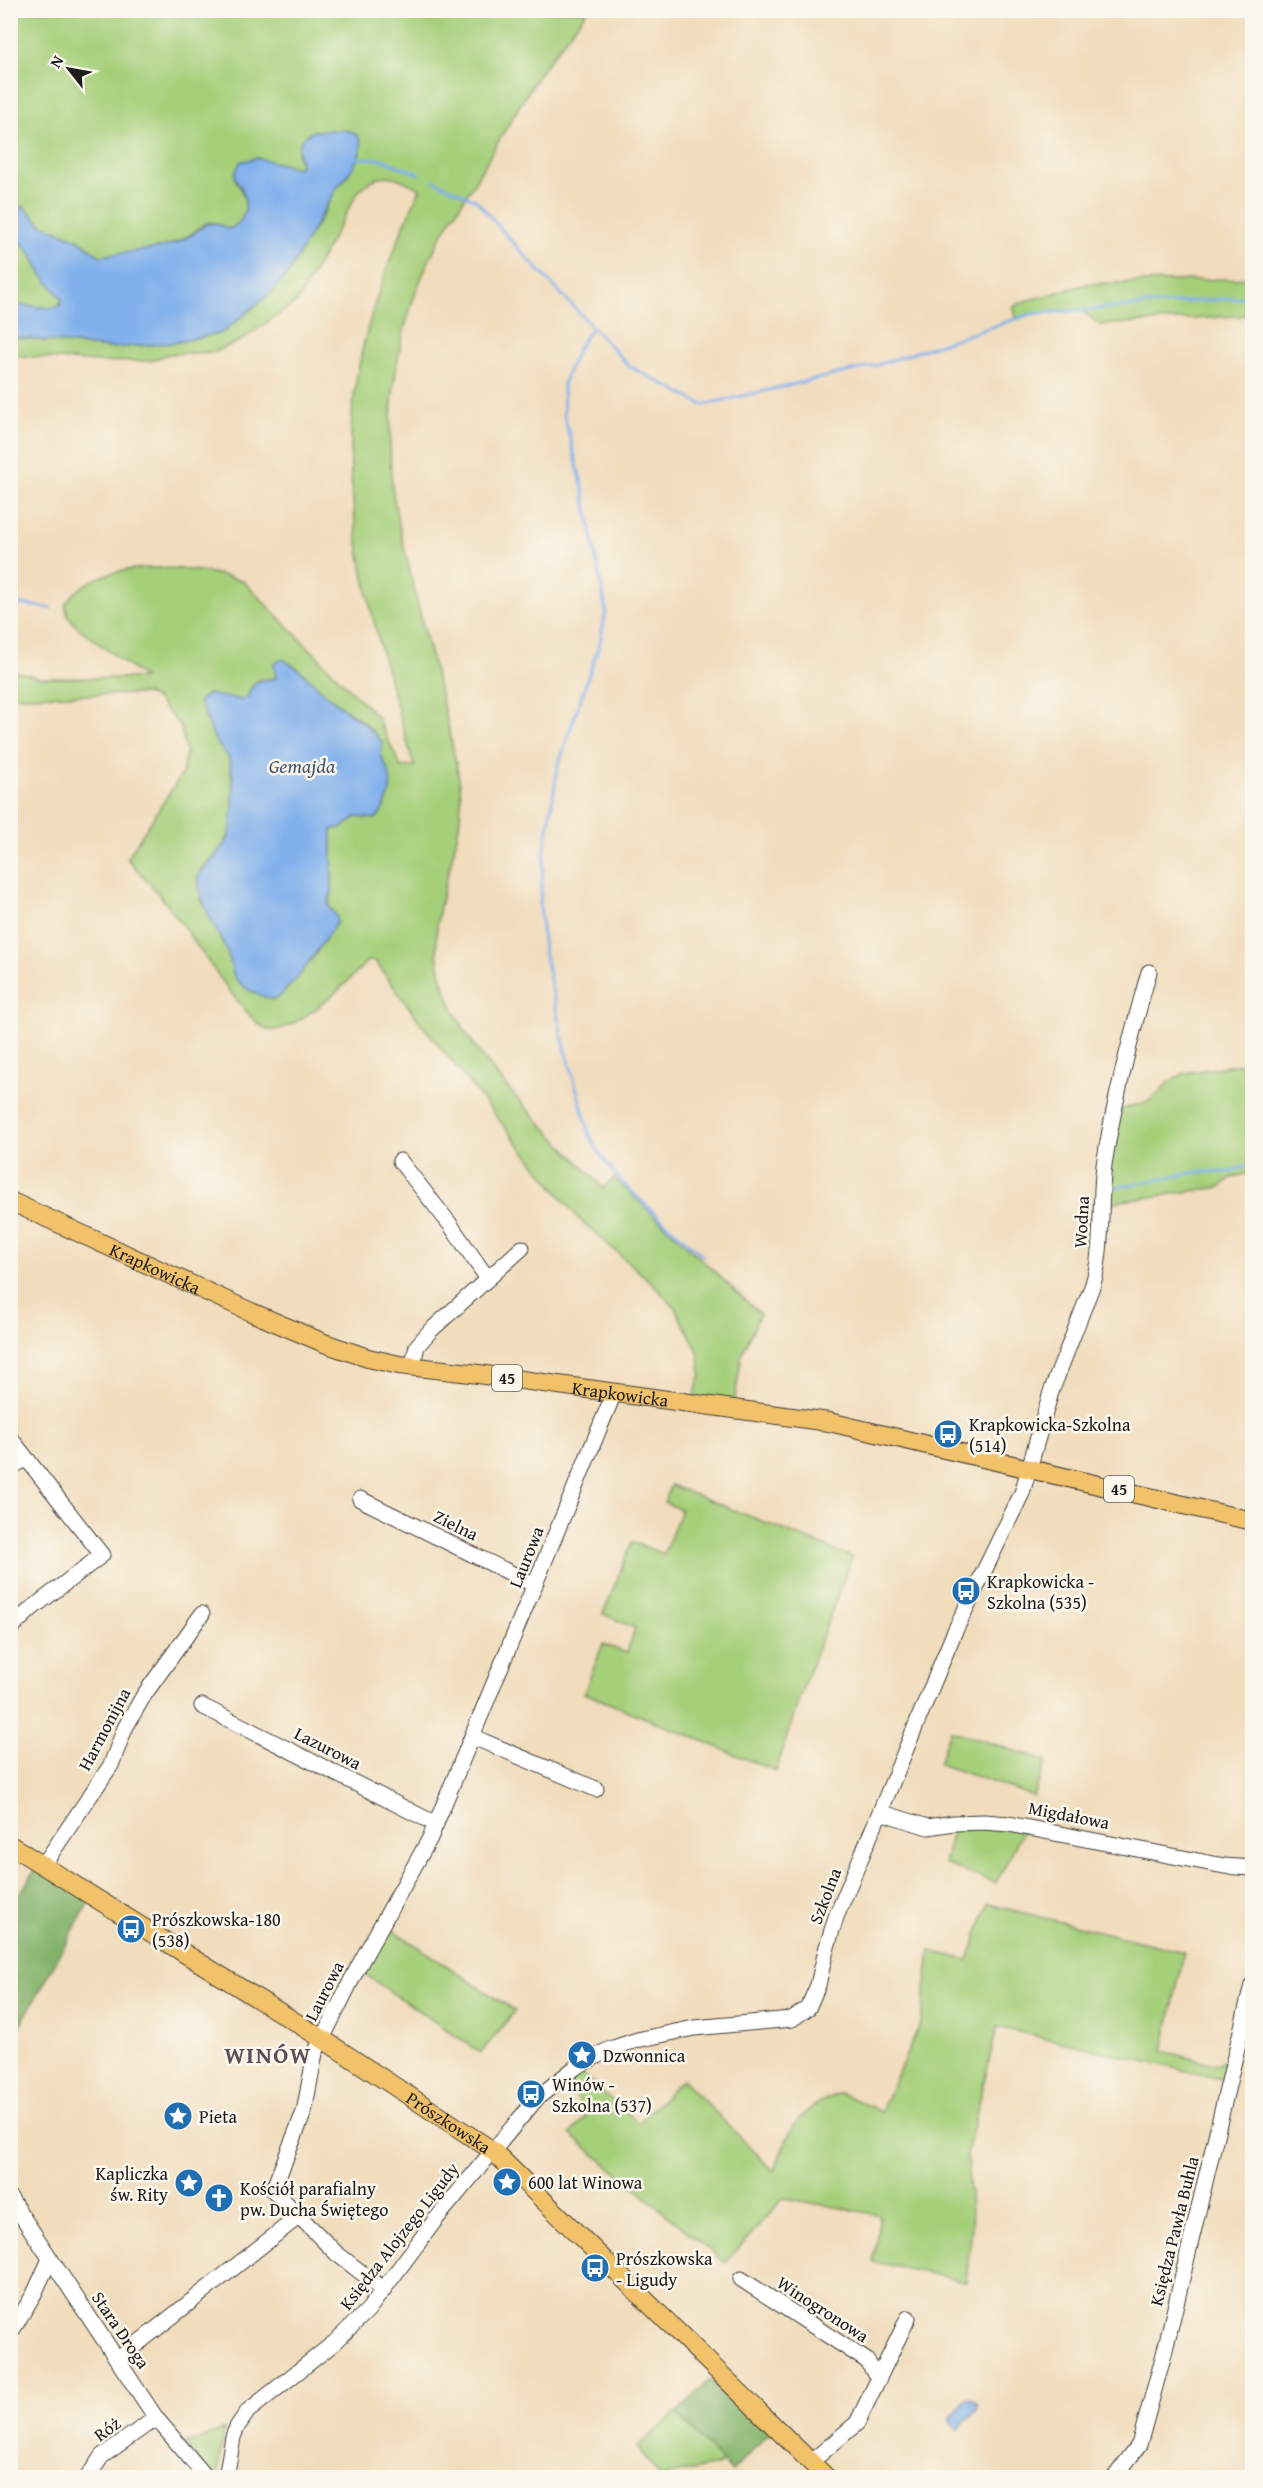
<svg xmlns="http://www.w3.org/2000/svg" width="1263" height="2488" viewBox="0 0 1263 2488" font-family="'Gentium Book Plus',serif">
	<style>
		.green { fill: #a6cf7a; stroke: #61764b; stroke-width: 1.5; fill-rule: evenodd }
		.forest { fill: #84b26a; stroke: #506743; stroke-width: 1.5 }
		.water { fill: #81b0ec; stroke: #4e6684; stroke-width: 1.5 }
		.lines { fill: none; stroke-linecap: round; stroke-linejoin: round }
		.stream { stroke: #81b0ec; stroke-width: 3 }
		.minor-casing { stroke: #3c3934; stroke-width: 17 }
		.major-casing { stroke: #3c3934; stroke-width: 20 }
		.minor { stroke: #fff; stroke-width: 15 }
		.major { stroke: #f2c26a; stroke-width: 18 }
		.labels { text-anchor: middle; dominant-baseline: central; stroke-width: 5; stroke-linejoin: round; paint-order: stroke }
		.shield { fill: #fbf7ec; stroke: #5f5e5a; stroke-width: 1.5 }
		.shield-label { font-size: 16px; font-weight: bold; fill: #1c1c1c }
		.street-label { font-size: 18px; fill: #1c1c1c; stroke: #fbf7ec }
		.poi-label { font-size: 18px; fill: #1c1c1c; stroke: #fbf7ec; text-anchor: start }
		.water-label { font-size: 20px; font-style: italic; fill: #44576f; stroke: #fbf7ec }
		.district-label { font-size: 24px; font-weight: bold; letter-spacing: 1.5px; fill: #5d4d56; stroke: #fbf7ec }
	</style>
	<rect width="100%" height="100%" fill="#fbf7ec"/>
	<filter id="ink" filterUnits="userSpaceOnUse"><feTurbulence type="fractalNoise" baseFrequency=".0167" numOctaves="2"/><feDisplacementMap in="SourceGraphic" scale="12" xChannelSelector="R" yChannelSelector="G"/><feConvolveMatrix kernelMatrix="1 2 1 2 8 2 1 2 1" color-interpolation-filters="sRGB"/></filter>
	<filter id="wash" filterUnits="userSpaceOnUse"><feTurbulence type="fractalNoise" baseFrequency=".008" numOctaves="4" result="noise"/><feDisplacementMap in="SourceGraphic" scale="24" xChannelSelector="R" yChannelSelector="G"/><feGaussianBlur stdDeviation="1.35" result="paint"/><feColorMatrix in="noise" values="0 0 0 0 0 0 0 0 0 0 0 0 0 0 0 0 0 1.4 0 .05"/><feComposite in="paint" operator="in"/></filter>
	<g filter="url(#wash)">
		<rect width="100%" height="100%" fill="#f1dcbc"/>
		<!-- green -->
		<path class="green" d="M10,11H587C569,35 549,58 533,84C512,117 493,151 473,185C461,205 446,225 436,246C398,320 385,404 392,486C395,512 402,538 408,563C424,635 446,706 459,779C468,829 442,877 437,926C427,1031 540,1117 603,1188L614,1178L760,1314L742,1354L733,1409L692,1404L701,1373L698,1351L675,1308L654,1285L579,1219L420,1022L375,961H367C350,981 295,1034 268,1030C249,1027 183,923 166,903C154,888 140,873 127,858L182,774L186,753L181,727L156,699L146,694L11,696V670L41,678H144L77,627L68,616L65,605C68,601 72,595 77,591C114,557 199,567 243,581L377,717L401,767L414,766C381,649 340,528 353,405C361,330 389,258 420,189C392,175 381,168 358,192L297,302L240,341L215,352L168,354L150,361L96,362L11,355V337L110,348L172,343L222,333L256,305L320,220L336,189L346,178L360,153L350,131H313L297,153L301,164L297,168L257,158L235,179C247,197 253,221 228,229C220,227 215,220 206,223C199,227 189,237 179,241C156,252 126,254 100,256L79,240L41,224L23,206L11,218ZM295,666L329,697L366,724L383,743L380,756L388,770L362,817H356L342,828L332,829V892L329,908L333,911L317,953L277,999H270L230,961L227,950L201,899L200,870L218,853L230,834L233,819V789L229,758L216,742L199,701L208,694L242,700L248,696C255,677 258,681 276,678L275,668Z
			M10,231L30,252L41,273L62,298L59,306L50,308L11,304Z
			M1252,278V315L1100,325L1081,310L1031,314L1017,319L1013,307L1022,302L1087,284Z
			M1252,1062V1172L1231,1178L1220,1187L1101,1204L1115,1111L1149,1101L1170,1081L1185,1073Z
			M671,1485L852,1557L800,1696L776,1771L584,1693L603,1644L627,1653L635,1628L603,1614L632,1542L664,1554L681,1510L664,1502Z
			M950,1730L1047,1761L1033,1796L939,1764Z
			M954,1823L1025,1827L996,1883L944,1864Z
			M988,1904L1184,1952L1163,2051L1217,2065L1236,2054L1230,2081L997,2027L967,2154L972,2227L966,2281L873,2262L880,2215L784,2198L725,2263L570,2134L586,2117L565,2075L574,2068L639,2123L682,2079L774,2171C790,2130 795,2110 840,2093L881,2111L921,2022L930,1951L968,1960Z
			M382,1923L515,2011L481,2053L357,1969Z
			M676,2413L724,2463L661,2477L637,2447Z
			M224,2429L218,2474L212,2476L185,2444Z"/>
		<!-- forest -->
		<path class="forest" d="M40,1862L93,1895L11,2042V1908Z
			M710,2380L775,2427L732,2472L676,2413Z"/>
		<!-- water -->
		<path class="water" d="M313,131C324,131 342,128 352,132C376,143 346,178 336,189L288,274L273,291L222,333L172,343L110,348L11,337V304L50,308L59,306L62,299L41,273L30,252L11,231V218L23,206L41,224L79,240L100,256L158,248L177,243L193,234L206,224L216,223L228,229C246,223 249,206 242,189C240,185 236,181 235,176C235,171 238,167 240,162L257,158L297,168L301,164C297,147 297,140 313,131Z
			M282,659C301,668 314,684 329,697C348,713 368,724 383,743C378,756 383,758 388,770C395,787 387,806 376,819L356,817L342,828L332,829V892L328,902L329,908L336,915L337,922L300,975L277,999C264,999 245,990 236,979C230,971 231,958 226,949C214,924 199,903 198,876L225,844L230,834L233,806V778L229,758L216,742L199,701L208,694L242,700L248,696C255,677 258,682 276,678L274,664Z
			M967,2398L973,2399L978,2405L977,2410L958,2429L953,2426L950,2419Z"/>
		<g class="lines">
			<!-- stream -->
			<path class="stream" d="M358,158L381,159L419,174
				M433,180L476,200L517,247L629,366L703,405L877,365L1031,314L1252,297
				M592,327L577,350L563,384L564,415L583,488L606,611L600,642L558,766L545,847L540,905L544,951L562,1037L590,1136C612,1183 665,1221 703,1256
				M10,603L51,608
				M1113,1188L1197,1172H1230L1252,1164"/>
		</g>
	</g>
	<g filter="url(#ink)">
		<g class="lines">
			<!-- minor casing -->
			<g class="minor-casing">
				<path id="minor" d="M400,1161L449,1223L488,1279
					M412,1367L417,1346L430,1331L522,1248
					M10,1468L22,1461H29
					M360,1499L535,1585
					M10,1629L31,1609L102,1555L12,1440
					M202,1706L436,1824
					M473,1737L596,1789
					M880,1812L928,1827L954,1823L984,1822L1009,1824L1224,1866L1252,1868
					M44,1864L111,1765L125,1728L144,1695L202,1614
					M10,2198L156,2418L207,2478
					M741,2279L866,2360L879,2379
					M384,2290L336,2253L273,2190L304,2112L315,2053L357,1969L430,1838L614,1393
					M10,2334L34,2294L50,2259
					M118,2359L298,2217
					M811,2462L857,2423L908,2318
					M87,2478L102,2456L156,2418
					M226,2478L233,2437L237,2427L248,2411L334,2343L368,2310L436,2219L537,2098L576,2067L610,2049L637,2040L694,2028L792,2019L808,2008L818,1985L826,1950L836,1917L880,1812L954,1633L1022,1493L1051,1392L1093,1284C1104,1246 1099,1204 1104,1165C1114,1100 1131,1035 1149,972
					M1114,2478L1139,2445L1164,2354L1252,1985"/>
			</g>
			<!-- major casing -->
			<g class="major-casing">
				<g id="major">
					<path id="s1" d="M10,1201L251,1312L324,1343L368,1358L399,1365L471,1373L829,1422L1252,1521"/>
					<path id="s2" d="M10,1845L321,2038L493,2151L827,2478"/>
				</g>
			</g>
			<!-- minor -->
			<use href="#minor" class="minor"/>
			<!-- major -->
			<use href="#major" class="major"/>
		</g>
	</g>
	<!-- icons -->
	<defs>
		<g id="bus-disc" transform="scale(1.5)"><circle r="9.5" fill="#1f6fb2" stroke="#fbf7ec"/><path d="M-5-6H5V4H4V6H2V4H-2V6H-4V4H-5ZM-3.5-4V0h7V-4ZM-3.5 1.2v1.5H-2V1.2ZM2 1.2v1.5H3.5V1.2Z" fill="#fff"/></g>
		<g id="sight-disc" transform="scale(1.5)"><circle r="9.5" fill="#1f6fb2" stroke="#fbf7ec"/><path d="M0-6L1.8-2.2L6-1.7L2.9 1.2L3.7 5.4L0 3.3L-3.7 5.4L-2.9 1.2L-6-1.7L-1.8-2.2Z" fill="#fff"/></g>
		<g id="church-disc" transform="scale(1.5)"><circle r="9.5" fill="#1f6fb2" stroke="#fbf7ec"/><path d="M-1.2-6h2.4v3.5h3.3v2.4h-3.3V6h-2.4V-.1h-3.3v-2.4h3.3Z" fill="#fff"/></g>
	</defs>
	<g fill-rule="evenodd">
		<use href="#bus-disc" x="948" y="1434"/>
		<use href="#bus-disc" x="966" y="1591"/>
		<use href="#bus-disc" x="131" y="1929"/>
		<use href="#sight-disc" x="582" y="2055"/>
		<use href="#bus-disc" x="531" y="2094"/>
		<use href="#sight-disc" x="178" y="2116"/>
		<use href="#sight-disc" x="507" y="2182"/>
		<use href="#sight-disc" x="189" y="2183"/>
		<use href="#church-disc" x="219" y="2198"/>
		<use href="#bus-disc" x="595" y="2268"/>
	</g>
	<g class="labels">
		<!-- shield labels -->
		<g class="shield">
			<rect x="492" y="1365" width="30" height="26" rx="4.5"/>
			<rect x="1104" y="1476" width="30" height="26" rx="4.5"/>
		</g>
		<g class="shield-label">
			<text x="507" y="1378">45</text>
			<text x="1119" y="1489">45</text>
		</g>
		<!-- street labels -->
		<g class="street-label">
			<text transform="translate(1081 1222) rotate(-87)">Wodna</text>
			<text stroke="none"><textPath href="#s1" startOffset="160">Krapkowicka</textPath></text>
			<text stroke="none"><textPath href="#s1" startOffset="646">Krapkowicka</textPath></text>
			<text transform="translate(456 1525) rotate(26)">Zielna</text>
			<text transform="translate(526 1557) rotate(-68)">Laurowa</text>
			<text transform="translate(104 1729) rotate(-62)">Harmonijna</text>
			<text transform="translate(328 1748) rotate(27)">Lazurowa</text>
			<text transform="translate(1069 1815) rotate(11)">Migdałowa</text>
			<text transform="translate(825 1896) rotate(-69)">Szkolna</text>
			<text transform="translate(324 1991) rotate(-63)">Laurowa</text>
			<text stroke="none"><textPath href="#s2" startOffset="519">Prószkowska</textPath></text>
			<text transform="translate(1174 2231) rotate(-76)">Księdza Pawła Buhla</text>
			<text transform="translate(399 2236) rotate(-52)">Księdza Alojzego Ligudy</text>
			<text transform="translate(823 2309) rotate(33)">Winogronowa</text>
			<text transform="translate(121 2330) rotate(56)">Stara Droga</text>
			<text transform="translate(107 2429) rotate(-36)">Róż</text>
		</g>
		<!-- poi labels -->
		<g class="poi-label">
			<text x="969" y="1424">Krapkowicka-Szkolna<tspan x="969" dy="21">(514)</tspan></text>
			<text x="987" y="1581">Krapkowicka -<tspan x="987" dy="21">Szkolna (535)</tspan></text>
			<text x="152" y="1919">Prószkowska-180<tspan x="152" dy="21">(538)</tspan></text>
			<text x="603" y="2055">Dzwonnica</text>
			<text x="552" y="2084">Winów -<tspan x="552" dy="21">Szkolna (537)</tspan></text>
			<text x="199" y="2116">Pieta</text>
			<text x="168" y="2173" text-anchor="end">Kapliczka<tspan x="168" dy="21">św. Rity</tspan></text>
			<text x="528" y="2182">600 lat Winowa</text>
			<text x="240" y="2188">Kościół parafialny<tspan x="240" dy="21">pw. Ducha Świętego</tspan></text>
			<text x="616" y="2258">Prószkowska<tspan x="616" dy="21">- Ligudy</tspan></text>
		</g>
		<!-- water labels -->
		<g class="water-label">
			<text x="302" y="765">Gemajda</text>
		</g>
		<!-- district labels -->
		<g class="district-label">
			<text x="268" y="2054">WINÓW</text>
		</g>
	</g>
	<!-- margin -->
	<rect width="1263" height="2488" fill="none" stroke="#fbf7ec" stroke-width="36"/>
	<!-- north arrow -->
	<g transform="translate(69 69) rotate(301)" stroke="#fbf7ec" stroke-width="4.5" paint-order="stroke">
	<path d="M0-4.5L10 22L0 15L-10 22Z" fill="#1c1c1c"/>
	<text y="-9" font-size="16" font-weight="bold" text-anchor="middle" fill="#1c1c1c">N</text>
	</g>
</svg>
